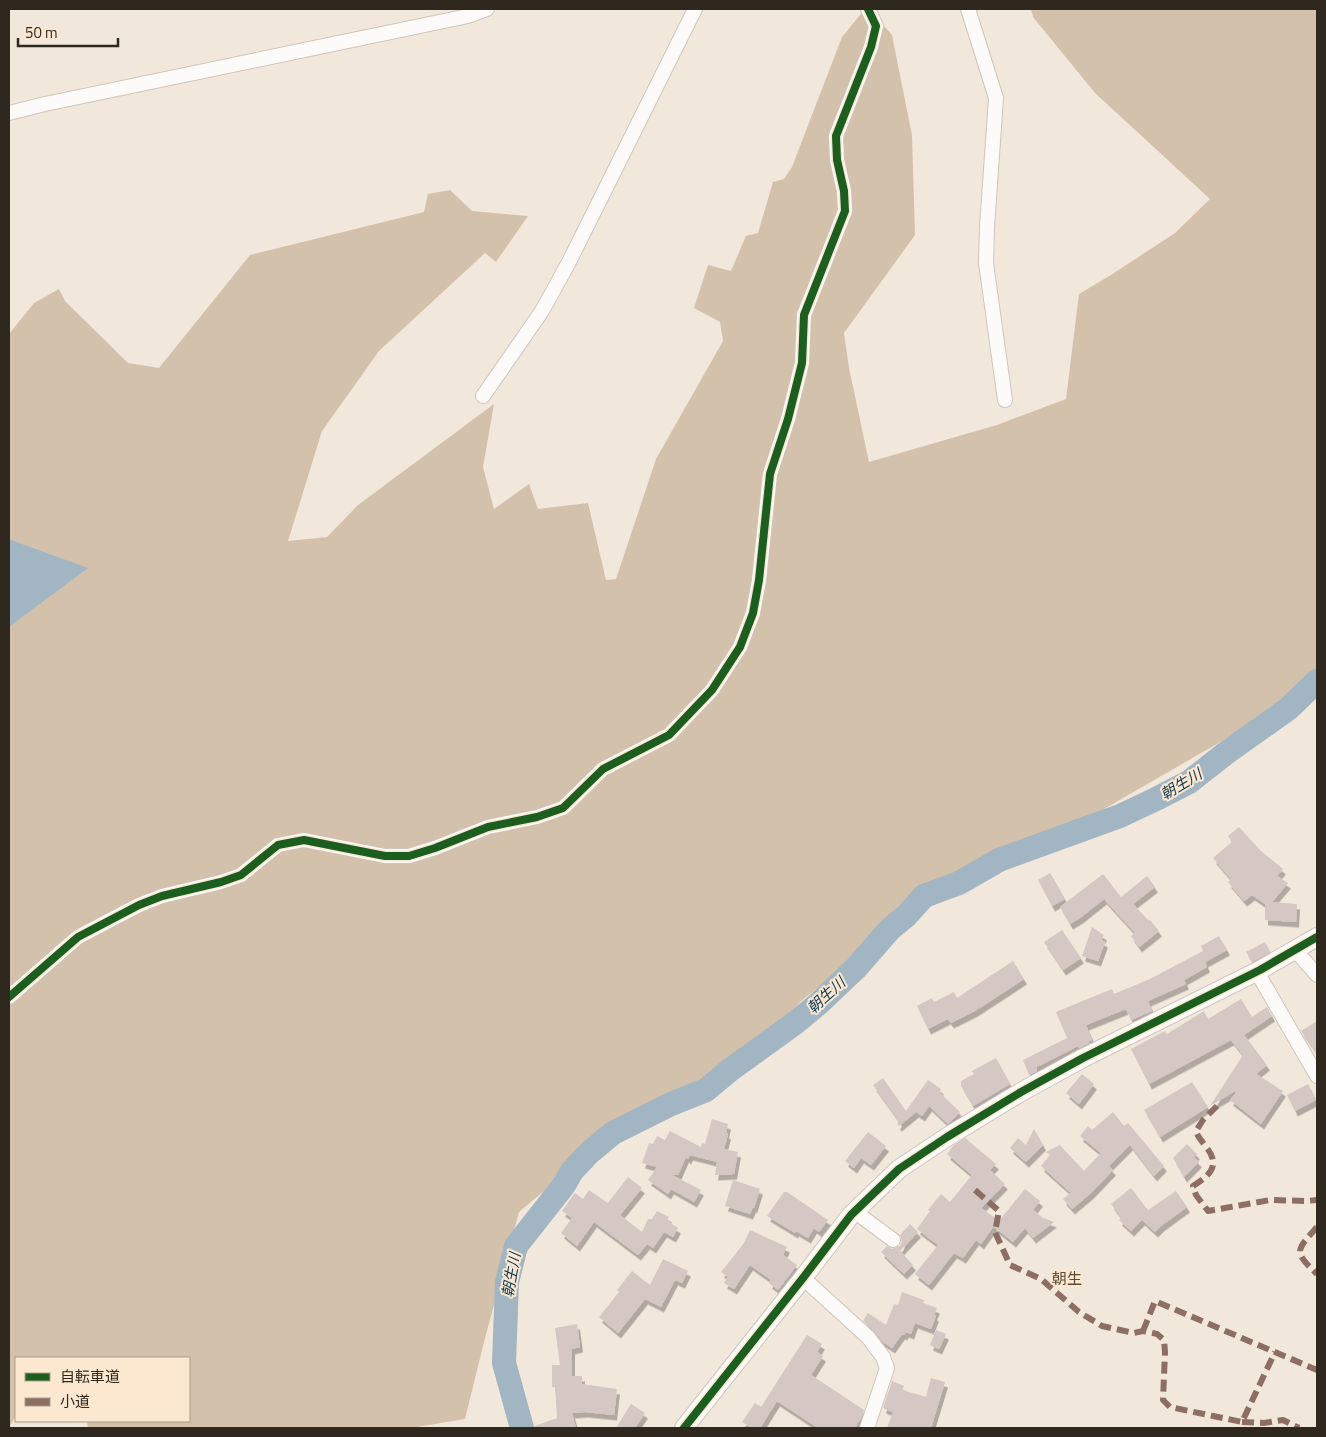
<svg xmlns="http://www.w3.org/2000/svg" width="1326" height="1437" viewBox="0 0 1326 1437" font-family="'Titillium Web','Noto Sans JP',sans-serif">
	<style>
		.forest { fill: #d4c1ab }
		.water { fill: #a1b5c2 }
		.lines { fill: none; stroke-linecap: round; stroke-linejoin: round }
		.river { stroke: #a1b5c2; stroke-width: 24 }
		.building { fill: #d4c7c4; filter: url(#shadow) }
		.minor-casing { stroke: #cec5bb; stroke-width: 16 }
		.tertiary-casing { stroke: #cec5bb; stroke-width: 20 }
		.minor { stroke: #fdfbfa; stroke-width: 14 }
		.tertiary { stroke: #fdfbfa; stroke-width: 18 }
		.quiet { stroke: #8d6e63; stroke-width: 6; stroke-dasharray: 12 6; stroke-linecap: butt }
		.cycleway-casing { stroke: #fce8d1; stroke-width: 11 }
		.cycleway { stroke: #1b5e20; stroke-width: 8 }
		.labels { text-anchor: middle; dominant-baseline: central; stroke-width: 4; stroke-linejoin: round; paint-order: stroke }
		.water-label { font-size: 15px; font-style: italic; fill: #0d3a53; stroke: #fce8d1 }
		.neighbourhood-label { font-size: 15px; fill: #5a4a37; stroke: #fce8d1 }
	</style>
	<defs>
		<filter id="shadow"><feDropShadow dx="3" dy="5.5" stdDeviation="0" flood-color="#0004"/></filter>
	</defs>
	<rect width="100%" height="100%" fill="#f2e7db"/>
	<!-- forest -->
	<path class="forest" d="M865,9H869L892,35L912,135L915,235L844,333L849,368L869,462L997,425L1066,399L1079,294L1111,275L1175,233L1210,199L1095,93L1033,17L1031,9H1317V679L1222,741L1045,843L999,860L906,916L800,1002L733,1075L638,1112L519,1212L484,1342L465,1419L411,1428H88L87,1421H189V1358H16V1415L9,1428V627L87,568L9,539V334L34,303L59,289L65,301L128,363L159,368L250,255L424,212L428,194L450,190L472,211L528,216L496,262L485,253L379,351L322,431L288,541L327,537L358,505L494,404L483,467L494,509L529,484L538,509L588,503L606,580L616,579L656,459L723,341L720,322L694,308L708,265L731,271L746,236L758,233L773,182L784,179L792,167L842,37Z"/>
	<!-- water -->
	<path class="water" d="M9,539L88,568L9,627Z"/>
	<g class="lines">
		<!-- river -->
		<path class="river" d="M522,1428L504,1363L507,1282L516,1246L564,1185L572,1171L589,1153L613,1133L671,1104L706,1090L730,1070L795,1023L818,1004L856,968L890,929L906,916L924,896L959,883L999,860L1120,816L1156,799L1189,782L1226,753L1288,709L1317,681"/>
	</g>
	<!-- building -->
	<path class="building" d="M1239,827L1261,851L1283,869L1277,876L1288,883L1272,902L1297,904L1296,922L1265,920V904L1252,895L1244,901L1228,882L1231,879L1213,858L1232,842L1228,836Z
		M1050,873L1065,899L1052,906L1038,880Z
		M1103,874L1121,897L1147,876L1155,887L1133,904L1149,921L1150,920L1159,931L1139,947L1131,936L1135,933L1104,899L1080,918L1070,924L1060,907Z
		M1092,927L1104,935L1101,940L1105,942L1098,961L1082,956Z
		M1062,930L1081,958L1063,970L1044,942Z
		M1219,936L1227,950L1205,962L1207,967L1184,980L1186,984L1148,1001L1152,1011L1131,1020L1126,1009L1086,1025L1092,1040L1088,1042L1089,1043L1079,1048L1078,1046L1037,1067V1071L1029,1075L1023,1060L1067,1038L1056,1012L1112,989L1114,994L1150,979L1203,951L1201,946Z
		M1265,942L1270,952L1252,962L1246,952Z
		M1013,961L1024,979L975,1011L951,1023L948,1019L928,1029L917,1006L932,998L934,1002L954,992L957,998Z
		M1241,999L1252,1017L1267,1007L1272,1016L1244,1035L1267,1065L1256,1074L1283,1091L1261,1124L1230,1100L1236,1093L1235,1091L1210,1106L1243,1055L1231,1040L1149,1084L1131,1049L1165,1031L1167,1034L1204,1011L1208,1019Z
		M1317,1021V1053L1301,1031Z
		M996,1058L1010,1084L973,1106L961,1086V1081L974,1074L972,1071Z
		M1082,1074L1094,1084L1079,1104L1066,1093Z
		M883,1078L906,1111L928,1080L941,1089L939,1092L960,1112L948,1124L929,1106L922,1116L916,1112L899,1126L897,1124L899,1121L873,1085Z
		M1192,1082L1208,1107L1160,1137L1144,1110Z
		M1308,1084L1316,1100L1295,1111L1287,1095Z
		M1113,1112L1124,1126L1128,1123L1164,1166L1154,1176L1130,1145L1109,1166L1113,1170L1091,1193L1072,1209L1063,1199L1071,1193L1041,1166L1050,1155L1046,1152L1060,1145L1084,1171L1101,1153L1080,1136L1088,1126L1092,1130Z
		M712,1119L728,1124L726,1133L728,1134L724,1149L738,1152L734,1174L715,1175L717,1162L690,1155L688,1159L686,1157L678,1175H672L701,1190L694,1202L671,1189L668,1194L648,1180L657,1167L642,1163L649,1143L653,1144L657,1136L665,1140L670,1131L701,1147L702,1143L705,1144Z
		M1034,1129L1043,1145L1026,1162L1010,1148L1018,1138L1026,1145Z
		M868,1132L886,1146L871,1165L861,1158L854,1168L845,1161Z
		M965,1138L996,1164L990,1170L1005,1184L981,1208L998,1220L981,1244L976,1240L963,1258L954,1253L929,1285L915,1274L938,1245L917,1229L930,1211L928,1210L941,1194L950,1202L972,1175L947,1154L954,1145Z
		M1187,1144L1197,1154L1194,1157L1199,1162L1184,1177L1173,1158Z
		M628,1177L642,1188L620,1215L642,1232L648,1219H652L657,1211L669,1217L667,1221L678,1228L673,1237L664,1232L653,1248L647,1244L638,1255L594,1222L577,1246L561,1233L572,1218L562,1211L575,1193L583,1199L589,1190L608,1203Z
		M733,1180L760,1189L754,1208L753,1207L750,1214L725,1206Z
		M1131,1188L1148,1210L1176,1191L1187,1207L1161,1226L1155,1232L1142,1220L1131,1231L1119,1220L1121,1217L1111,1204Z
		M1025,1189L1040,1201L1033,1210L1043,1218L1054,1222L1033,1238L1025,1228L1013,1242L994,1227Z
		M784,1192H787L828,1220L819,1232L814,1228L808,1238L796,1231L795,1233L767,1216Z
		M910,1224L918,1232L900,1251L913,1265L904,1274L881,1252L887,1246L892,1249L900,1246L902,1241L900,1235Z
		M750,1230L787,1247L783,1255L797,1265L778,1290L769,1283L771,1280L750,1265L734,1289L724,1283L728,1277L721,1272L744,1243Z
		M663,1259L688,1271L682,1283L675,1280L661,1307L645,1299L618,1333L599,1317L619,1292L617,1290L632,1271L650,1285Z
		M902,1292L924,1300L923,1303L937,1308L934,1315L936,1316L931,1329L915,1323L911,1334L906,1332L904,1335L902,1334L892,1348L883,1342L874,1331L863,1321L868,1313L886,1325L894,1304L898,1305Z
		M577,1324L580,1347L572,1349V1376H582V1384L617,1389L614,1415L585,1412L572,1413L576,1428H532V1427L557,1418L555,1387H552V1365H560L555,1328Z
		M936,1330L946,1334L939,1349L930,1345Z
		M807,1335L822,1344L817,1352L823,1356L811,1375L864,1410L861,1418L855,1428H818L777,1401L760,1428H752L742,1422L755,1403L761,1407Z
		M931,1378L945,1382L931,1428H887L893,1412L883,1408L892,1381L904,1386L902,1390L926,1397Z
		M631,1404L645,1413L635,1428H616Z"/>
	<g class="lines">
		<!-- minor casing -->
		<g class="minor-casing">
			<path id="minor" d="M968,9L996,98L987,227L986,263L1005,400
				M9,113L45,104L468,16L487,9
				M483,396L542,311L569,262L695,9
				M1296,951L1317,975
				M1257,972L1317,1076
				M9,997L78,937L139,905L162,896L221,882L241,875L278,845L304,840L385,856H409L435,848L488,827L537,817L563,808L603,769L669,735L712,690L740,647L753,613L759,580L770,474L788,419L802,363L804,315L845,211L844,191L837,160L836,136L871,47L876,26L868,9
				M854,1211L893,1240
				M803,1278L868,1337L883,1357L887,1368L867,1428"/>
		</g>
		<!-- tertiary casing -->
		<g class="tertiary-casing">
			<path id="tertiary" d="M684,1428L803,1278L851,1215L899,1169L947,1137L1021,1092L1083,1058L1260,970L1317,937"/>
		</g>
		<!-- minor -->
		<use href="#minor" class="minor"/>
		<!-- tertiary -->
		<use href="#tertiary" class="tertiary"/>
		<!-- quiet -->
		<path class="quiet" d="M1217,1106L1203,1120L1196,1131C1198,1138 1203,1142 1207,1148C1221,1166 1209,1176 1193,1186L1196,1195L1208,1211L1270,1200L1306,1201L1317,1200
			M975,1190L999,1211L995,1232L1010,1265L1041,1279L1079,1312L1102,1326L1134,1333L1143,1331L1157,1334L1164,1340L1165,1352L1163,1400L1170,1407L1242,1422L1275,1352
			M1317,1227C1296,1251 1293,1251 1317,1274
			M1143,1331L1155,1301L1317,1370
			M1242,1422L1264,1423L1283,1420L1299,1428"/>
		<!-- cycleway casing -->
		<g class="cycleway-casing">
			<path id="cycleway" d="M9,997L78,937L139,905L162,896L221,882L241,875L278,845L304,840L385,856H409L435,848L488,827L537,817L563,808L603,769L669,735L712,690L740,647L753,613L759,580L770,474L788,419L802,363L804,315L845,211L844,191L837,160L836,136L871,47L876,26L868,9
				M684,1428L803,1278L851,1215L899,1169L947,1137L1021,1092L1083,1058L1260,970L1317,937"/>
		</g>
		<!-- cycleway -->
		<use href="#cycleway" class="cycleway"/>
	</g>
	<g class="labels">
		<!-- water labels -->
		<g class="water-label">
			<text transform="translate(1181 784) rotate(-31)">朝生川</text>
			<text transform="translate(826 995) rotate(-42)">朝生川</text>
			<text transform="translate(511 1275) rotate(-80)">朝生川</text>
		</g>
		<!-- neighbourhood labels -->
		<g class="neighbourhood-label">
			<text x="1067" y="1278">朝生</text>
		</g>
	</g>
	<!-- border -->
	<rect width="1326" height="1437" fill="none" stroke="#2f281f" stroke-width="20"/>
	<!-- legend -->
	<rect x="15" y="1357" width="175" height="65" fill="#fce8d1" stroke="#aa9b8a"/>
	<rect x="25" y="1373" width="25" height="8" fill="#1b5e20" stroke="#aa9b8a"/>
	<text x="60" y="1382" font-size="15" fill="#2f281f">自転車道</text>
	<rect x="25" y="1398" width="25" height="8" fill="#8d6e63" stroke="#aa9b8a"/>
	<text x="60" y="1407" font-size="15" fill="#2f281f">小道</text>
	<!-- scale -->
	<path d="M18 38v8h100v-8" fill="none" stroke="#2f281f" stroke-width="2.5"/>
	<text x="25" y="38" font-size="15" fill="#2f281f" stroke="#fce8d1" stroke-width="4" paint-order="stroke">50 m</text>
</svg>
